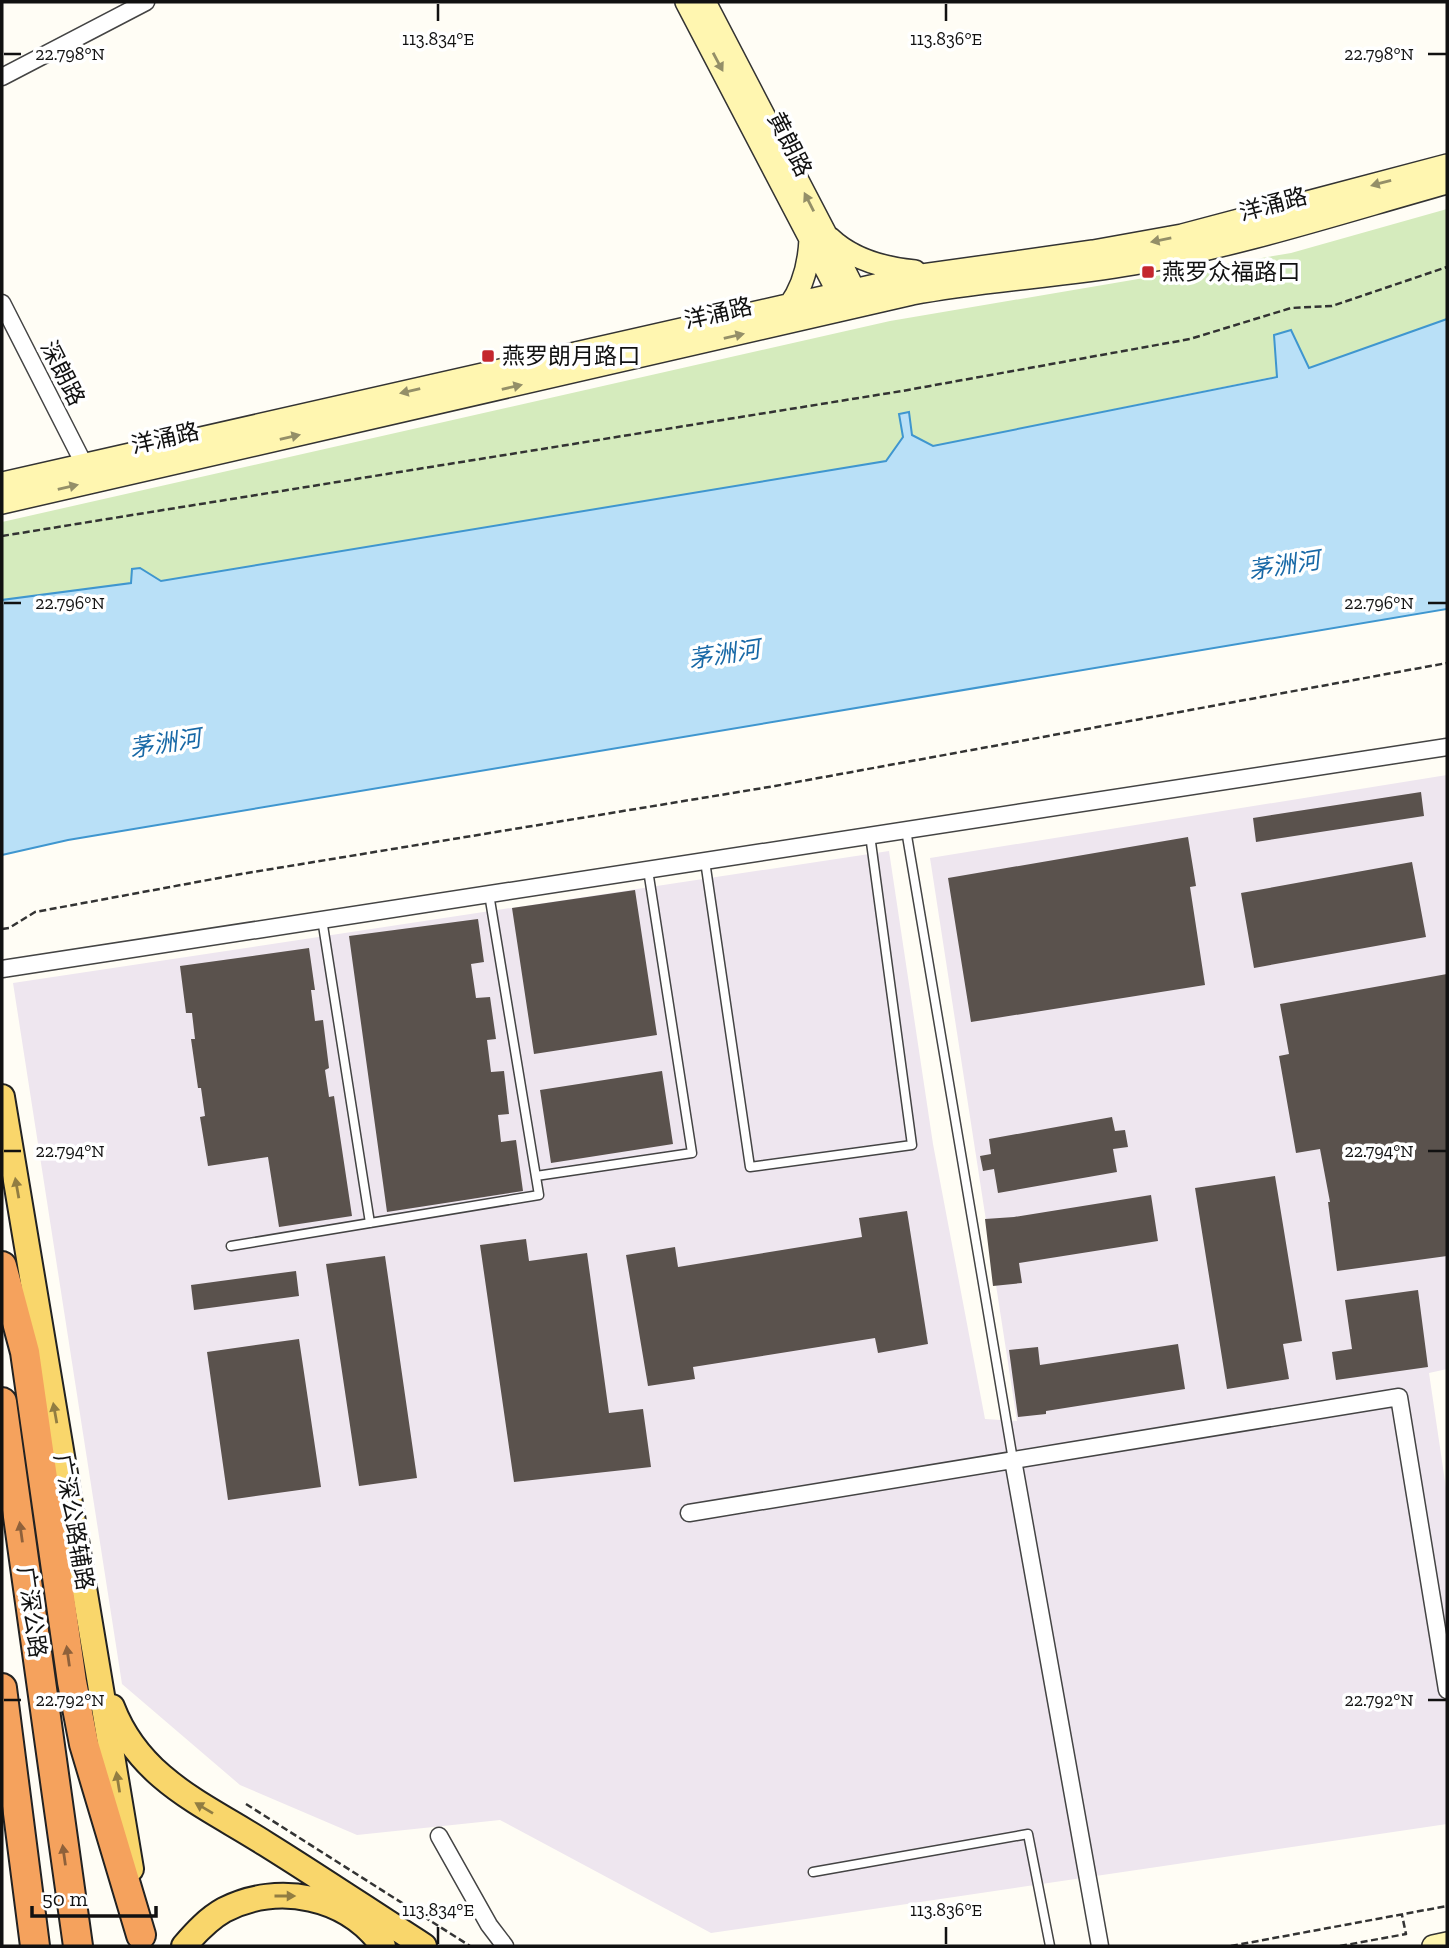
<svg xmlns="http://www.w3.org/2000/svg" width="1449" height="1948" viewBox="0 0 1449 1948" font-family="'Zilla Slab','Noto Sans SC',serif">
	<style>
		.industrial { fill: #eee6ef }
		.green { fill: #d5ebbd }
		.water { fill: #b9e0f7; stroke: #3f96cf; stroke-width: 2 }
		.building { fill: #5a524d }
		.lines { fill: none; stroke-linecap: round; stroke-linejoin: round }
		.lane-casing { stroke: #444; stroke-width: 11 }
		.street-casing { stroke: #444; stroke-width: 19 }
		.secondary-casing { stroke: #333; stroke-width: 24 }
		.primary-casing { stroke: #222; stroke-width: 28 }
		.highway-casing { stroke: #222; stroke-width: 32 }
		.path { stroke: #333; stroke-width: 2.5; stroke-dasharray: 7 3.5; stroke-linecap: butt }
		.lane { stroke: #fff; stroke-width: 8 }
		.street { stroke: #fff; stroke-width: 16 }
		.secondary { stroke: #fff6b0; stroke-width: 21 }
		.primary { stroke: #f9d66b; stroke-width: 24 }
		.highway { stroke: #f5a25d; stroke-width: 28 }
		.oneway { fill: #948f68 }
		.oneway2 { fill: #917d42 }
		.oneway3 { fill: #8e613b }
		.ticks { fill: none; stroke: #111; stroke-width: 2.5 }
		.poi-dot { fill: #c4262e; stroke: #fff; stroke-width: 2.5 }
		.labels { text-anchor: middle; dominant-baseline: central; stroke-width: 7; stroke-linejoin: round; paint-order: stroke }
		.street-label { font-size: 23px; fill: #111; stroke: #fff }
		.poi-label { font-size: 23px; fill: #111; stroke: #fff; text-anchor: start }
		.water-label { font-size: 24px; font-style: italic; fill: #1768a6; stroke: #fff }
		.ticks-label { font-size: 18px; text-anchor: middle; fill: #111; stroke: #fff; stroke-width: 7; stroke-linejoin: round; paint-order: stroke }
	</style>
	<rect width="100%" height="100%" fill="#fffdf5"/>
	<!-- industrial -->
	<path class="industrial" d="M1447,775V1369L1429,1373L1447,1495V1824L711,1933L500,1820L357,1835L240,1785L122,1684L13,983L889,851L933,1144L985,1419L1017,1421L930,858Z"/>
	<!-- green -->
	<path class="green" d="M1447,209V319L1308,368L1291,331L1275,334L1277,376L933,446L912,435L909,412L900,415L904,437L886,461L161,581L140,568L132,569L131,583L2,600V522L890,321L1291,253Z"/>
	<!-- water -->
	<path class="water" d="M1447,319V609L68,840L2,855V600L131,583L132,569L140,568L161,581L886,461L903,437L899,414L909,412L912,435L933,446L1277,377L1274,335L1291,330L1309,368Z"/>
	<!-- building -->
	<path class="building" d="M1421,792L1424,816L1256,842L1253,818Z
		M1188,837L1196,886L1190,887L1205,985L971,1022L948,878Z
		M1412,862L1426,937L1254,968L1241,893Z
		M635,890L657,1035L534,1054L512,908Z
		M478,919L484,962L471,964L476,998L490,997L496,1039L487,1040L491,1072L504,1071L509,1114L498,1115L501,1142L516,1140L523,1191L387,1212L349,936Z
		M309,948L315,990H311L315,1021L323,1020L329,1068L325,1070L329,1097L334,1096L352,1216L279,1227L268,1157L208,1166L200,1117L205,1116L201,1088H198L191,1039H195L192,1013H186L180,966Z
		M1447,974V1256L1337,1271L1328,1202H1330L1320,1149L1296,1153L1279,1056L1289,1054L1280,1004Z
		M662,1071L673,1144L551,1163L540,1090Z
		M1112,1117L1115,1131L1125,1130L1128,1147L1113,1149L1117,1172L998,1193L994,1169L983,1171L980,1156L991,1154L989,1139Z
		M1275,1176L1302,1341L1283,1344L1289,1379L1227,1389L1195,1188Z
		M1151,1195L1158,1241L1019,1263L1022,1283L993,1286L985,1219L1014,1217Z
		M907,1211L928,1344L878,1353L875,1338L693,1367L695,1379L648,1386L626,1255L675,1247L678,1267L862,1237L859,1218Z
		M526,1239L529,1261L587,1253L609,1413L643,1409L651,1467L514,1482L480,1245Z
		M385,1256L417,1478L359,1486L326,1264Z
		M296,1271L299,1296L194,1310L191,1285Z
		M1418,1290L1428,1367L1336,1380L1332,1352L1352,1349L1345,1300Z
		M299,1339L321,1487L228,1500L207,1352Z
		M1178,1344L1185,1389L1046,1411V1414L1018,1417L1009,1350L1038,1347L1040,1365Z"/>
	<g class="lines">
		<!-- lane casing -->
		<g class="lane-casing">
			<path id="lane" d="M906,830L1013,1460
				M705,861L750,1167L912,1145L870,835
				M322,919L370,1223
				M536,1176L692,1153L648,870
				M231,1246L539,1195L489,894
				M813,1872L1028,1834L1050,1946"/>
		</g>
		<!-- street casing -->
		<g class="street-casing">
			<path id="street" d="M2,77L146,2
				M2,303L84,464
				M2,969L1447,747
				M1013,1460L1100,1946
				M689,1513L1399,1397L1447,1690
				M439,1836L489,1925L505,1946"/>
		</g>
		<!-- secondary casing -->
		<g class="secondary-casing">
			<path id="secondary" d="M686,2L844,304
				M705,2L842,265L855,291L857,302
				M830,238C853,260 884,268 915,271
				M789,306C803,287 809,262 810,239
				M2,483L915,276L1093,251L1182,235L1447,165
				M2,503L912,294C986,280 1060,277 1134,264C1240,246 1343,212 1447,183
				M1433,1946L1447,1943"/>
		</g>
		<!-- primary casing -->
		<g class="primary-casing">
			<path id="primary" d="M2,1097L131,1869
				M112,1707C140,1780 205,1805 266,1844C319,1877 371,1912 424,1946
				M184,1946C196,1932 208,1919 224,1910C279,1882 347,1896 383,1946"/>
		</g>
		<!-- highway casing -->
		<g class="highway-casing">
			<path id="highway" d="M2,1266L25,1352L72,1682L84,1744L141,1935
				M2,1402L78,1946
				M2,1688L35,1946"/>
		</g>
		<!-- path -->
		<path class="path" d="M2,536L902,391L1190,339L1291,308L1332,306L1447,267
			M2,929L9,928L35,912L235,875L775,786L1447,663
			M246,1804L470,1946
			M1231,1946L1447,1906
			M1340,1946L1406,1934L1402,1915"/>
		<!-- lane -->
		<use href="#lane" class="lane"/>
		<!-- street -->
		<use href="#street" class="street"/>
		<!-- secondary -->
		<use href="#secondary" class="secondary"/>
		<!-- primary -->
		<use href="#primary" class="primary"/>
		<!-- highway -->
		<use href="#highway" class="highway"/>
	</g>
	<!-- one-way arrows -->
	<defs><path id="oneway-solid" d="M-6-.8H1V-3.2L6.5 0L1 3.2V.8H-6Z" transform="scale(1.75)"/></defs>
	<g class="oneway">
		<use href="#oneway-solid" transform="translate(718 62) rotate(62)"/>
		<use href="#oneway-solid" transform="translate(1381 183) rotate(165)"/>
		<use href="#oneway-solid" transform="translate(809 202) rotate(-117)"/>
		<use href="#oneway-solid" transform="translate(1161 240) rotate(169)"/>
		<use href="#oneway-solid" transform="translate(734 336) rotate(-13)"/>
		<use href="#oneway-solid" transform="translate(512 387) rotate(-13)"/>
		<use href="#oneway-solid" transform="translate(410 391) rotate(167)"/>
		<use href="#oneway-solid" transform="translate(290 437) rotate(-13)"/>
		<use href="#oneway-solid" transform="translate(68 487) rotate(-13)"/>
	</g>
	<g class="oneway2">
		<use href="#oneway-solid" transform="translate(17 1188) rotate(-100)"/>
		<use href="#oneway-solid" transform="translate(55 1413) rotate(-100)"/>
		<use href="#oneway-solid" transform="translate(118 1782) rotate(-99)"/>
		<use href="#oneway-solid" transform="translate(204 1808) rotate(-149)"/>
		<use href="#oneway-solid" transform="translate(285 1896)"/>
	</g>
	<g class="oneway3">
		<use href="#oneway-solid" transform="translate(21 1532) rotate(-98)"/>
		<use href="#oneway-solid" transform="translate(68 1656) rotate(-98)"/>
		<use href="#oneway-solid" transform="translate(64 1855) rotate(-98)"/>
	</g>
	<!-- ticks -->
	<path class="ticks" d="M438,4V21M946,4V21M4,54H21M1428,54H1446M4,603H21M1428,603H1446M4,1151H21M1428,1151H1446M4,1700H21M1428,1700H1446M438,1927V1944M946,1927V1944"/>
	<!-- markers -->
	<g class="poi-dot">
		<rect x="1141" y="265" width="14" height="14" rx="3.5"/>
		<rect x="481" y="349" width="14" height="14" rx="3.5"/>
	</g>
	<g class="labels">
		<!-- street labels -->
		<g class="street-label">
			<text transform="translate(790 144) rotate(63)">黄朗路</text>
			<text transform="translate(1273 204) rotate(-15)">洋涌路</text>
			<text transform="translate(718 313) rotate(-13)">洋涌路</text>
			<text transform="translate(63 373) rotate(63)">深朗路</text>
			<text transform="translate(165 438) rotate(-13)">洋涌路</text>
			<text transform="translate(74 1522) rotate(80)">广深公路辅路</text>
			<text transform="translate(32 1612) rotate(82)">广深公路</text>
		</g>
		<!-- poi labels -->
		<g class="poi-label">
			<text x="1162" y="272">燕罗众福路口</text>
			<text x="502" y="356">燕罗朗月路口</text>
		</g>
		<!-- water labels -->
		<g class="water-label">
			<text transform="translate(1284 565) rotate(-9)">茅洲河</text>
			<text transform="translate(724 654) rotate(-9)">茅洲河</text>
			<text transform="translate(165 743) rotate(-9)">茅洲河</text>
		</g>
	</g>
	<g class="ticks-label">
		<text x="438" y="45">113.834°E</text>
		<text x="946" y="45">113.836°E</text>
		<text x="70" y="60">22.798°N</text>
		<text x="1379" y="60">22.798°N</text>
		<text x="70" y="609">22.796°N</text>
		<text x="1379" y="609">22.796°N</text>
		<text x="70" y="1157">22.794°N</text>
		<text x="1379" y="1157">22.794°N</text>
		<text x="70" y="1706">22.792°N</text>
		<text x="1379" y="1706">22.792°N</text>
		<text x="438" y="1916">113.834°E</text>
		<text x="946" y="1916">113.836°E</text>
	</g>
	<!-- border -->
	<rect width="1449" height="1948" fill="none" stroke="#111111" stroke-width="7"/>
	<!-- scale -->
	<path d="M32 1906v10h124v-10" fill="none" stroke="#111111" stroke-width="3.5"/>
	<text x="42" y="1906" font-size="21" fill="#111111" stroke="#ffffff" stroke-width="5" paint-order="stroke">50 m</text>
</svg>
